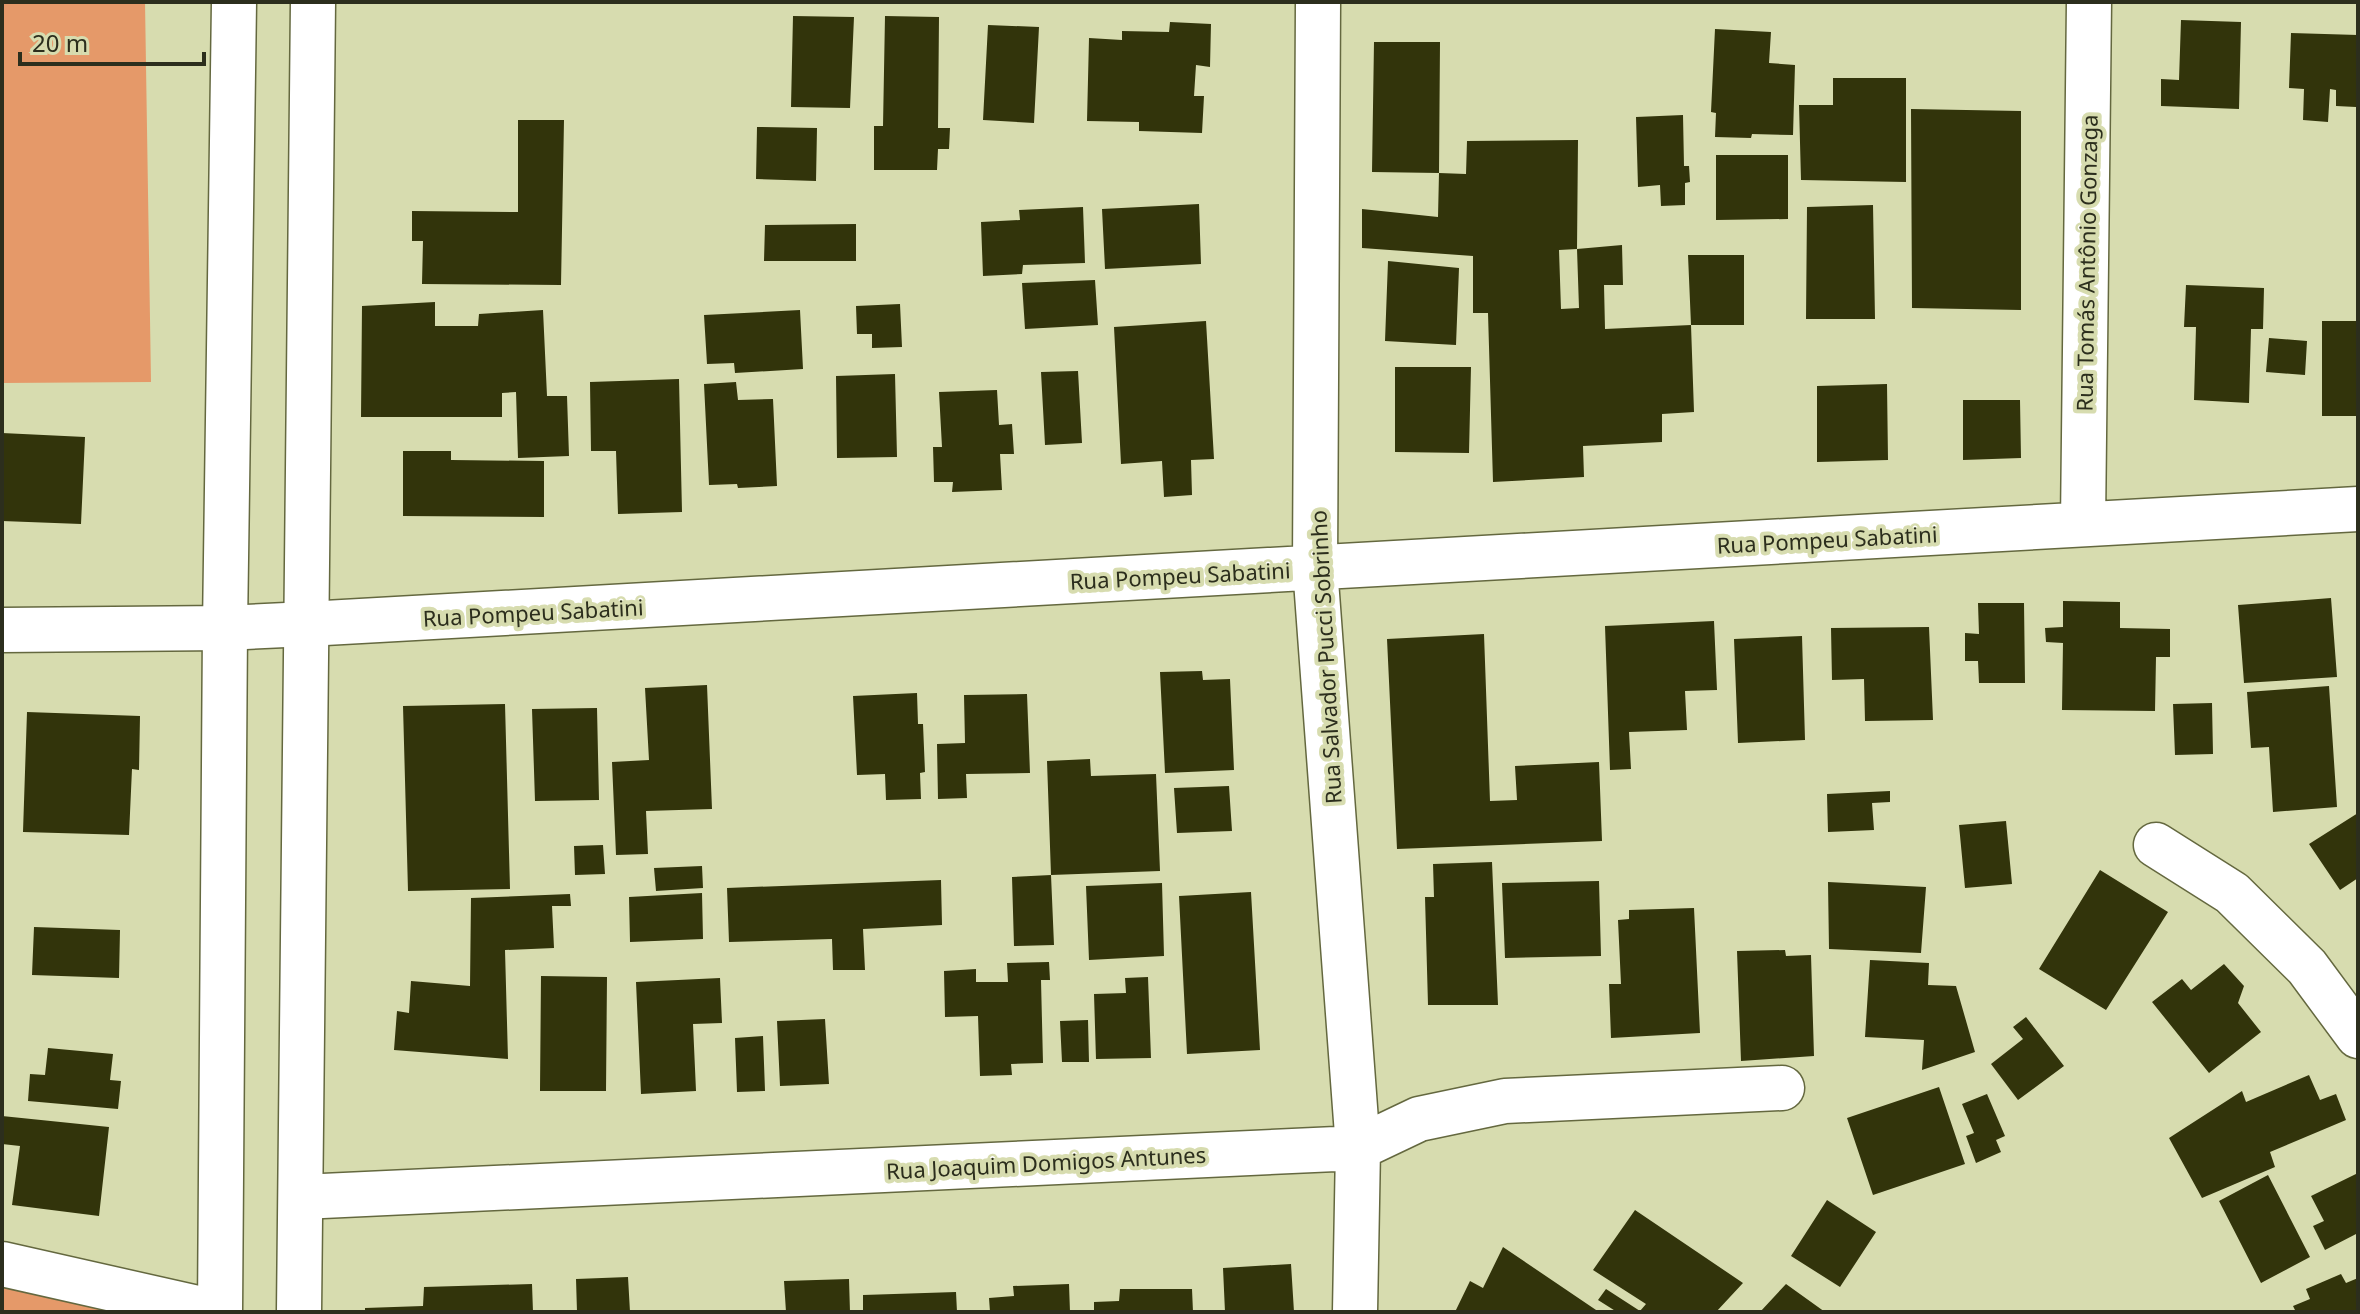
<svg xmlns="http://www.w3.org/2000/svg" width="2360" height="1314" viewBox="0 0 2360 1314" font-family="'Noto Sans',sans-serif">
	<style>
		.green { fill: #e59969 }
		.building { fill: #32340b; fill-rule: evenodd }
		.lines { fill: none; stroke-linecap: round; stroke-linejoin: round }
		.minor-casing { stroke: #64683f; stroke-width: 47 }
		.major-casing { stroke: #64683f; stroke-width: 47 }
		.minor { stroke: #fff; stroke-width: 44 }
		.major { stroke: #fff; stroke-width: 44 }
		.labels { text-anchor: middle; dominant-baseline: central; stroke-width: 8; stroke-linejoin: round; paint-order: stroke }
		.street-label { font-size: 22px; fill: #2c2e1d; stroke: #d7dcaf }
	</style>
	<rect width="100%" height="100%" fill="#d7dcaf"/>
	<!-- green -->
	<path class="green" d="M2,2H145L151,382L2,383Z
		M2,1264L215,1312H2Z"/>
	<!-- building -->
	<path class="building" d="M793,16L854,17L850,108L791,107Z
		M885,16L939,17L938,128H950L949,149H938L937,170H874V126H883Z
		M2181,20L2241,22L2239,109L2161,106V79L2179,80Z
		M1170,22L1211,24L1210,67L1196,65L1194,96H1204L1202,133L1139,131V122L1087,121L1089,38L1122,40V31L1169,32Z
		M988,25L1039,27L1034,123L983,120Z
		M1715,29L1771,32L1769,63L1795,65L1793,135L1752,134L1751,138L1715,137L1716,113L1711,112Z
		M2291,33L2358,35L2356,107L2336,106V90L2330,89L2328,122L2303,120L2304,89L2289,88Z
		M1374,42H1440L1439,173L1466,174L1467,141L1578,140L1577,249L1622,245L1623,285H1604L1605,329L1691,325L1694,412L1662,414V442L1583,446L1584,477L1493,482L1488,313H1473V256L1362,248V209L1438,217L1439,173L1372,172ZM1577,249L1579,308L1561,309L1559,250Z
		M1833,78H1906V182L1801,180L1799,105H1833Z
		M1911,109L2021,111V310L1912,308Z
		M1683,115L1684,166H1689L1690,182L1685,183V205L1661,206L1660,185L1638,187L1636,117Z
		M518,120H564L561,285L422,284L423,241H412V211L518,212Z
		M757,127L817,128L816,181L756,179Z
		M1716,155H1788V219L1716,220Z
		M1199,204L1201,264L1105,269L1102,209Z
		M1873,205L1875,319H1806L1807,207Z
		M1083,207L1085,263L1023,265L1022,274L983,276L981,222L1020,220L1019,210Z
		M856,224V261H764L765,225Z
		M1688,255H1744V325H1691Z
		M1388,261L1459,268L1456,345L1385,341Z
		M1095,280L1098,325L1025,329L1022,283Z
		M2186,285L2264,288L2263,329H2251L2249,403L2194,400L2196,327H2184Z
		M435,302V326H478L479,314L543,310L547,396H567L569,456L518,458L516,392L502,393V417H361L362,306Z
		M900,304L902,347L872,348V334H857L856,306Z
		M800,310L803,369L735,373L734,363L707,364L704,315Z
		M1206,321L1214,459L1191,460L1192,495L1164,497L1162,461L1121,464L1114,327Z
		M2322,321H2358V416H2322Z
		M2269,338L2307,341L2305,375L2266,372Z
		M1395,367H1471L1469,453L1395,452Z
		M1078,371L1082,443L1045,445L1041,372Z
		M895,374L897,457L837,458L836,376Z
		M679,379L682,512L618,514L616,451H591L590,382Z
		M736,382L738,400L773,399L777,486L738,488L737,484L709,485L704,384Z
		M1887,384L1888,460L1817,462V386Z
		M997,390L999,425L1012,424L1014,454H1000L1002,490L952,492L953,482H934L933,447H942L939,392Z
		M1963,400H2020L2021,458L1963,460Z
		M2,433L85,437L81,524L2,521Z
		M403,451H451V460L544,461V517L403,516Z
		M2331,598L2337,677L2244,683L2238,605Z
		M2063,601L2120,602V628L2170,629V657H2156L2155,711L2062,710L2063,643L2046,642L2045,628L2063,627Z
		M1978,603H2024L2025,683H1979L1978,661H1965V633L1979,634Z
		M1714,621L1717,690L1685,691L1687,730L1629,732L1631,769L1610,770L1605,626Z
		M1929,627L1933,720L1865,721L1864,679L1832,680L1831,628Z
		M1484,634L1490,801L1517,800L1515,766L1599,762L1602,841L1397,849L1387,639Z
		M1802,636L1805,740L1738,743L1734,639Z
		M1202,671L1203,680L1230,679L1234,770L1165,773L1160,672Z
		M707,685L712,809L646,811L648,854L616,855L612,762L649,760L645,688Z
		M2329,686L2337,807L2273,812L2269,747L2251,748L2247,692Z
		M917,693L918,724H923L925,772L920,773L921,799L886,800L885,774L857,775L853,696Z
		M1027,694L1030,773L966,774L967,798L938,799L937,744L965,743L964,695Z
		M2212,703L2213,754L2175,755L2173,704Z
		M505,704L510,889L408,891L403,706Z
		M597,708L599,800L535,801L532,709Z
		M27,712L140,716L139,770L132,769L129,835L23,832Z
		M1090,759L1091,776L1156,774L1160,871L1051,875L1047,761Z
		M1229,786L1232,831L1177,833L1174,788Z
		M1890,791V802L1872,803L1874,830L1828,832L1827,794Z
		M2358,813V878L2340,890L2309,844Z
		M2006,821L2012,884L1965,888L1959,825Z
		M603,845L605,874L575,875L574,846Z
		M1492,862L1498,1005H1428L1425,897H1434L1433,864Z
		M702,866L703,888L656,891L654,868Z
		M2100,870L2168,912L2106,1010L2039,969Z
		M1051,875L1054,945L1014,946L1012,877Z
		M941,880L942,925L863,929L865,970H833L832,939L729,942L727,888Z
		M1599,881L1601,956L1505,958L1502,883Z
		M1828,882L1926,887L1921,953L1829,949Z
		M1162,883L1164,956L1089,960L1086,886Z
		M1251,892L1260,1050L1187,1054L1179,896Z
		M702,893L703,939L630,942L629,897Z
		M570,894L571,906H552L554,948L505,950L508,1059L394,1050L397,1011L409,1013L411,981L470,986L471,898Z
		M1694,908L1700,1033L1611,1038L1609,984H1621L1618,920L1629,919V910Z
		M34,927L120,930L119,978L32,975Z
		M1785,950L1786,956L1811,955L1814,1056L1741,1061L1737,951Z
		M1870,960L1929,963L1928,985L1956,986L1975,1052L1922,1070L1924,1040L1865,1037Z
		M1049,962L1050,980H1041L1043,1063L1011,1064L1012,1075L980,1076L978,1016L945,1017L944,971L976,969V982H1008L1007,963Z
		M2224,964L2244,986L2238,1003L2261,1032L2209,1073L2152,1002L2182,979L2191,990Z
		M541,976L607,977L606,1091H540Z
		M1148,977L1151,1058L1096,1059L1094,994L1126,993L1125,978Z
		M720,978L722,1023L693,1024L696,1091L641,1094L636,982Z
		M2026,1017L2064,1066L2018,1100L1991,1064L2023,1039L2013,1027Z
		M825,1019L829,1084L780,1086L777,1021Z
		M1088,1020L1089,1062H1062L1060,1021Z
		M763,1036L765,1091L737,1092L735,1038Z
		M48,1048L113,1054L110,1080L121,1081L118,1109L28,1101L30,1074L45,1075Z
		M2309,1075L2320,1100L2336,1094L2346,1120L2270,1152L2275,1167L2202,1198L2169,1138L2242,1091L2246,1102Z
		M1939,1087L1965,1164L1873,1195L1847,1118Z
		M1987,1094L2005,1136L1996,1140L2001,1152L1976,1163L1966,1136L1974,1133L1962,1104Z
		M2,1116L109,1127L99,1216L12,1205L20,1146L2,1144Z
		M2358,1173V1233L2325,1250L2313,1226L2324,1221L2311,1196Z
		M2268,1175L2310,1257L2261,1283L2219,1201Z
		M1827,1200L1876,1232L1840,1287L1791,1256Z
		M1635,1210L1743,1283L1716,1312H1617L1598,1300L1606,1289L1640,1311L1646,1304L1593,1270Z
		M1503,1247L1599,1312H1455L1470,1281L1483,1288Z
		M1291,1264L1294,1312H1225L1223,1268Z
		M2341,1274L2346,1283L2358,1278V1312H2296L2293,1306L2310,1299L2306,1289Z
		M628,1277L630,1312H577L576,1279Z
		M849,1279L850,1312H786L784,1281Z
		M532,1284L533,1312H365V1308L423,1306L424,1287Z
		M1069,1284L1070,1312H990L989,1298L1014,1296L1013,1286Z
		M1786,1284L1825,1312H1760Z
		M1120,1289H1192L1193,1312H1094V1302L1119,1301Z
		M956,1292L957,1312H863V1295Z"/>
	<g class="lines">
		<!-- minor casing -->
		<g class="minor-casing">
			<path id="minor" d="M1318,2L1315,567L1358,1148L1355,1312
				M2083,524L2089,2
				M2,630L225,628L307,624L2358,509
				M2156,845L2232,893L2307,967L2358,1036
				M301,1197L1358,1148L1419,1119L1505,1101L1782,1088
				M2,1264L215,1312"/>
		</g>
		<!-- major casing -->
		<g class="major-casing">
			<path id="major" d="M220,1312L225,628L234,2
				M299,1312L313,2"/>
		</g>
		<!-- minor -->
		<use href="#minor" class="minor"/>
		<!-- major -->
		<use href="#major" class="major"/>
	</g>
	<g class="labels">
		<!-- street labels -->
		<g class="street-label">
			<text transform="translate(2086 263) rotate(-89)">Rua Tomás Antônio Gonzaga</text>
			<text transform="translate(1827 539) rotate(-3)">Rua Pompeu Sabatini</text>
			<text transform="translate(1180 575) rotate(-3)">Rua Pompeu Sabatini</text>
			<text transform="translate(533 612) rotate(-3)">Rua Pompeu Sabatini</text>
			<text transform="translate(1325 657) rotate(-93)">Rua Salvador Pucci Sobrinho</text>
			<text transform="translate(1046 1162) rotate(-3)">Rua Joaquim Domigos Antunes</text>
		</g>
	</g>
	<!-- border -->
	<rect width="2360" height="1314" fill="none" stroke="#2c2e1d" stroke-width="8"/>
	<!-- scale -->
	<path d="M20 52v12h184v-12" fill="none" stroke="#2c2e1d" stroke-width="4"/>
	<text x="32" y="52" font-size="24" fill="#2c2e1d" stroke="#d7dcaf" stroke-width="6" paint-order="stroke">20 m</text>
</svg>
